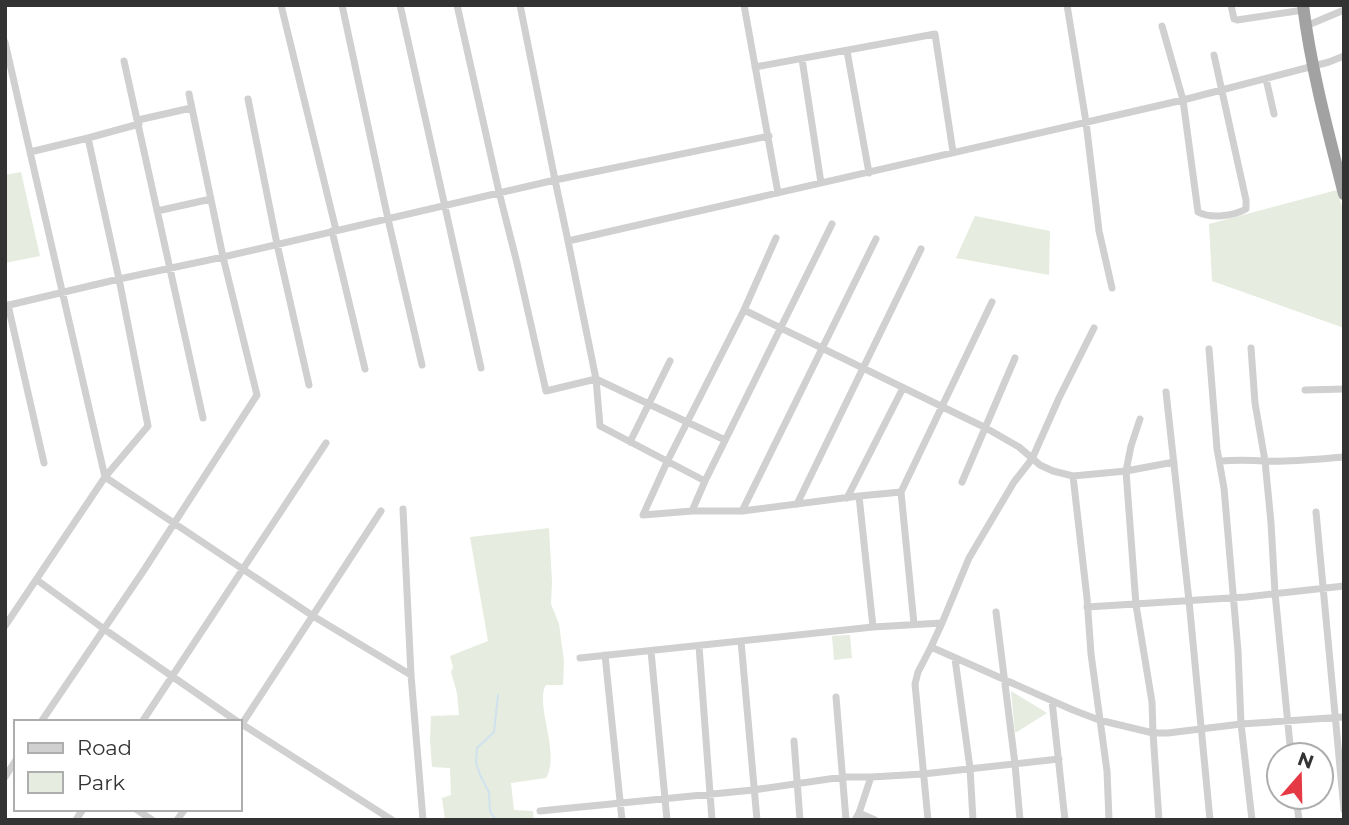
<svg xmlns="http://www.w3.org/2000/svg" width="1349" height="825" viewBox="0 0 1349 825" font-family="Montserrat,sans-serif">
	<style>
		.green { fill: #e6ecdf }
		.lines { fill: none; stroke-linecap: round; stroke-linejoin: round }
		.stream { stroke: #cfe2ee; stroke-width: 2 }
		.minor { stroke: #d0d0d0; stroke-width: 7 }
		.trunk { stroke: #a2a2a2; stroke-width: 12 }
	</style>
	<rect width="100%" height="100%" fill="#fff"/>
	<!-- green -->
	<path class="green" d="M21,172L40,256L5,263V175Z
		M1337,190L1344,213V328L1212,281L1209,224Z
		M975,216L1050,231L1049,275L956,258Z
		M549,528L552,582L551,604L559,624L564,661L563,685H546C534,703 561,753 546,778L511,783L514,810L533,811L534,820H445L442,798L451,795L450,768L432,767L430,740L431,716L459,715L457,693L451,672L453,667L450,656L488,641L470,537Z
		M850,635L852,658L834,660L832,636Z
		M1011,691L1047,713L1015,733Z"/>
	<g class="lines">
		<!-- stream -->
		<path class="stream" d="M496,820L490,811L489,792L480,775L476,762L477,748L494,732L498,695"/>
		<!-- minor -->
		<path class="minor" d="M281,5L336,230
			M342,5L388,219L422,365
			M400,5L481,368
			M457,5L499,192L517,263L546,391L596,379L600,426L705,481L692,511H742L859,496L873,627L942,623L931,647L1073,710L1099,720L1153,733H1168L1241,724L1344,717
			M520,5L555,180L769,136
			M744,5L778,193
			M1067,5L1086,122L1099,231L1112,288
			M1231,5L1234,19L1237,20L1304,10
			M1162,26L1183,100L1198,212C1211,219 1233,216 1246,209V200L1214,55
			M1306,26L1344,10
			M5,42L30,152L88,138L119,279L148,426L105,477L5,626
			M847,51L869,173
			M802,59L821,183
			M124,61L203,418
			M755,67L935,34L953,152
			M1266,79L1274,114
			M248,99L277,244L309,385
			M138,120L191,108
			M88,138L139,124
			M30,152L105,477L313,616L411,675
			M157,211L211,199
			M332,231L365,369
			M568,241L596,379L725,440
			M8,305L44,463
			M5,306L119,279L223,257L555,180L568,241L1183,100L1329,62L1344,56
			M744,310L776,238
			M1251,348L1255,403L1265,461L1271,523L1275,593L1291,755
			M1209,349L1217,449L1224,488L1238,651L1241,724L1252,820
			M1305,390L1344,389
			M1166,392L1189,601L1210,820
			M1140,419L1131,446L1126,471L1136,605L1152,702L1153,733L1159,820
			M630,442L670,361
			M1220,461C1235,460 1249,460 1265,461C1291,462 1318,459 1344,457
			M1073,476L1087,598L1091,654L1107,771L1109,820
			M705,481L832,224
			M962,482L1015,358
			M859,496L901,492
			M847,498L903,388
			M797,504L921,249
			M403,509L411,675L423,820
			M692,511L643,515L667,462L744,310L986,428L1019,447L1040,465L1053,471L1073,476L1126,471L1174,462
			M742,511L876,239
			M1316,512L1344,810
			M37,580L104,629L144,570L257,395L223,257L189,94
			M1087,607L1246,597L1344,586
			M996,612L1015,764L1020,820
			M942,623L969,558L1014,482L1032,459L1059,398L1094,328
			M914,624L901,492L992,302
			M741,641L757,820
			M699,646L712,820
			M651,651L667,820
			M605,655L622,820
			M580,658L873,627
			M955,659L970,768L973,820
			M836,697L846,820
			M1052,701L1065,820
			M41,722L104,629L238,722
			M142,722L326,443
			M240,723L392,820
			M240,727L381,511
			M794,741L800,820
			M5,777L16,760
			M1296,797L1299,820
			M136,809L152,820
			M540,811L753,790L843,777H871L923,774L1059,759
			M859,813L875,820
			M76,820L83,809
			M177,820L185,809
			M855,820L859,813L871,777
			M928,820L915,684L918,672L931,647"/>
		<!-- trunk -->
		<path class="trunk" d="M1303,5C1311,69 1328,132 1344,194"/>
	</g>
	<!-- border -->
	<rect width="1349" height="825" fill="none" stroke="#333333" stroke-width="14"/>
	<!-- legend -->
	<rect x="14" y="720" width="228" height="91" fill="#ffffff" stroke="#adadad" stroke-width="2"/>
	<rect x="28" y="743" width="35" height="10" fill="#d0d0d0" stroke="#adadad" stroke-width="2"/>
	<text x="77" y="755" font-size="21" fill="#333333">Road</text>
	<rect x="28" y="772" width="35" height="21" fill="#e6ecdf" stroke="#adadad" stroke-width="2"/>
	<text x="77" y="790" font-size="21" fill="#333333">Park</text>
	<!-- north arrow -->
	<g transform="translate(1300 776) rotate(20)"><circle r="33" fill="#ffffff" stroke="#adadad" stroke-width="2"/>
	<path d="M0-5L12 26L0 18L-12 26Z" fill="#e63946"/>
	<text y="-10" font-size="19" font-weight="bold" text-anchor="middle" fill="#333333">N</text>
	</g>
</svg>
